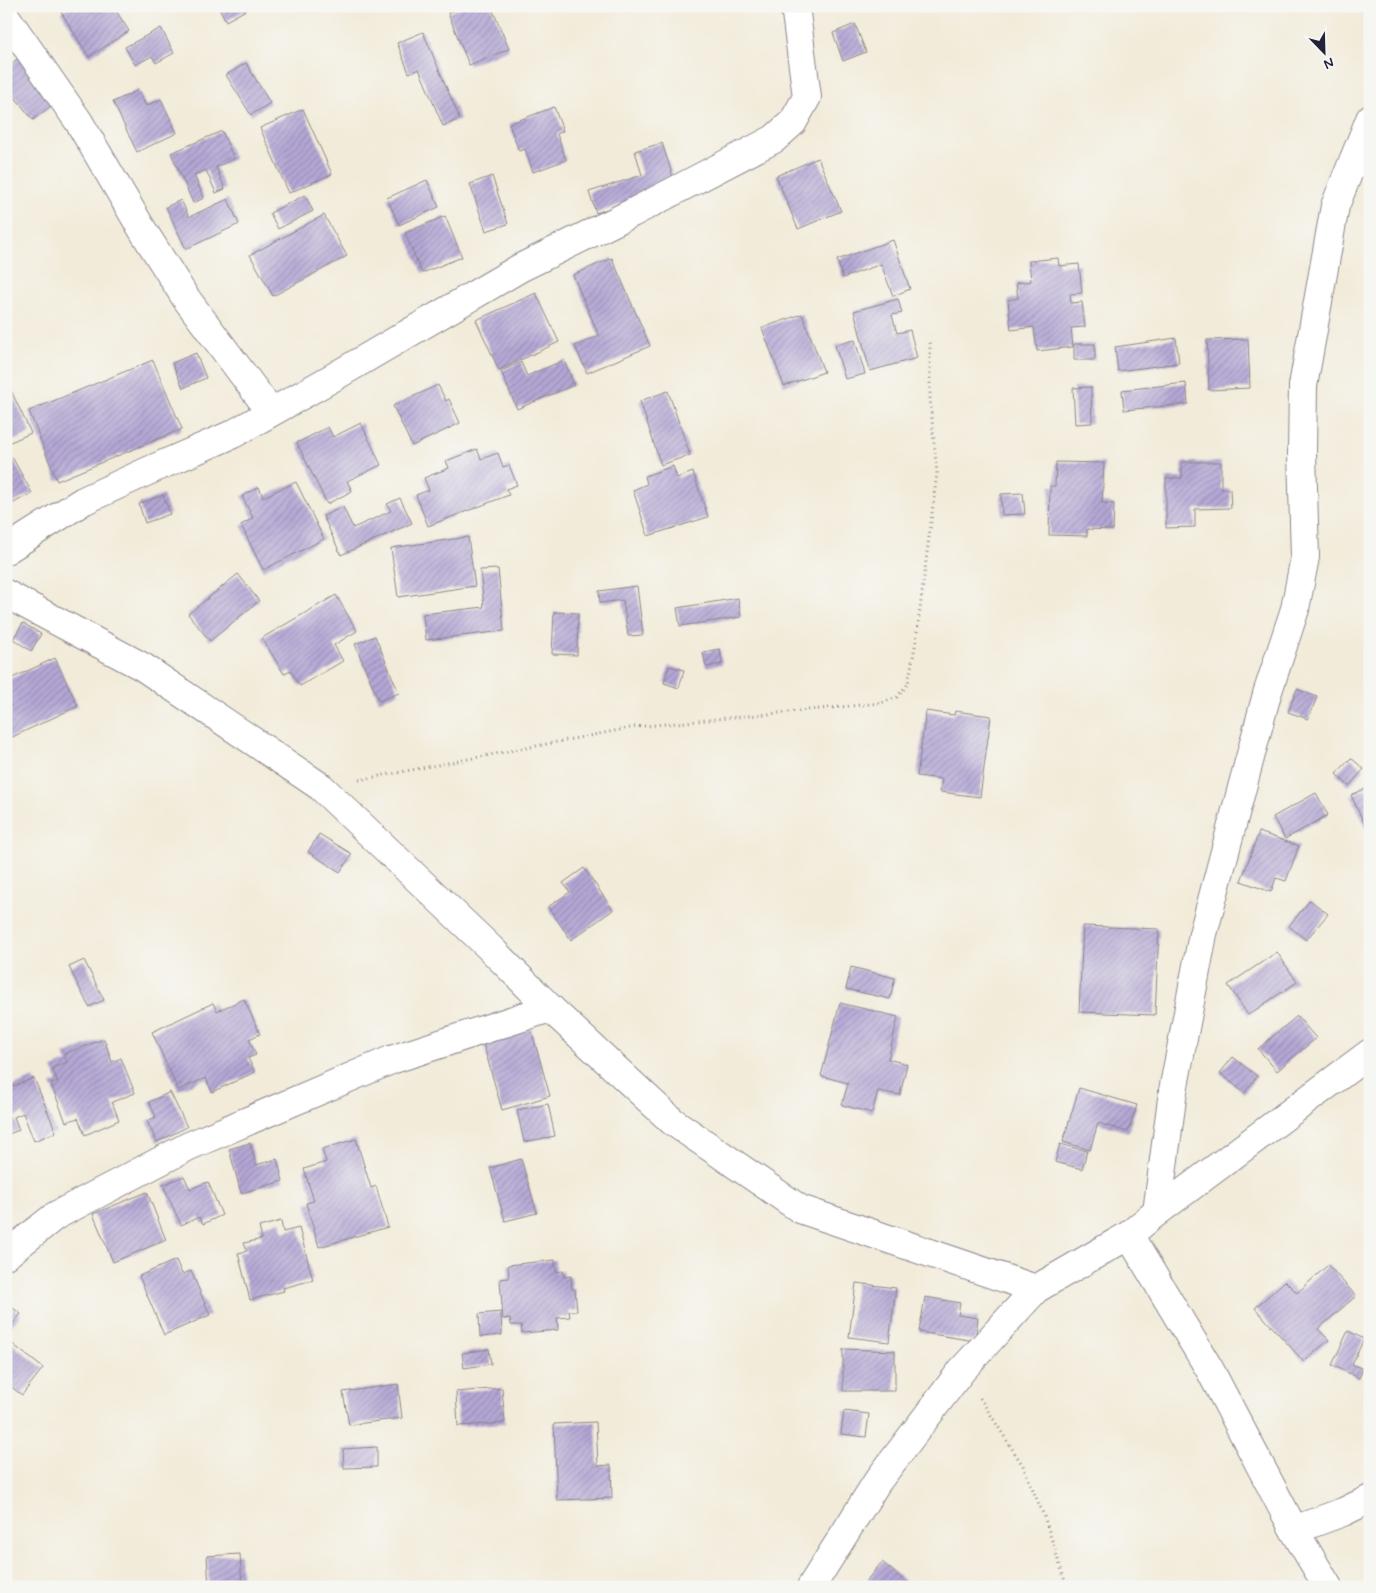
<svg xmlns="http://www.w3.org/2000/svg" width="1376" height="1593" viewBox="0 0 1376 1593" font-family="Mynerve,sans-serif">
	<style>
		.building { fill: url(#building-hatch) }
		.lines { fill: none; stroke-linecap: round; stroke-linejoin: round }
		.minor-casing { stroke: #8a868a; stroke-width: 30 }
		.tertiary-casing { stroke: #8a868a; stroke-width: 30 }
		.path { stroke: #8a868a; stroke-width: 3; stroke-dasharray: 1 4; stroke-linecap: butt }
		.minor { stroke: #fff; stroke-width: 28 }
		.tertiary { stroke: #fff; stroke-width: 28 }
	</style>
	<defs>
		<pattern id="building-hatch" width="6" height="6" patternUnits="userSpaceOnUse" patternTransform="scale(1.25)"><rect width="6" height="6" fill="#b5a8d6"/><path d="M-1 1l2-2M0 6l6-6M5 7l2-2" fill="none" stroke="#9388af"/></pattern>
	</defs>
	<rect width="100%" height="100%" fill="#f6f6f2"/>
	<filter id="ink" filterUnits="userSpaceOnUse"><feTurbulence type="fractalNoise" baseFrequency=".02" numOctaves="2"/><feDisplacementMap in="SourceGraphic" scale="10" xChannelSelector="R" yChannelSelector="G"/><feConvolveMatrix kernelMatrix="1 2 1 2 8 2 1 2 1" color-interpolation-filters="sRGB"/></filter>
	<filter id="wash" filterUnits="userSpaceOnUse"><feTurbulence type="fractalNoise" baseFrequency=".0096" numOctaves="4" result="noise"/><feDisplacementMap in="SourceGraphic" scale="20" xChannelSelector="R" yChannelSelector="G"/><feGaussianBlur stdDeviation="1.12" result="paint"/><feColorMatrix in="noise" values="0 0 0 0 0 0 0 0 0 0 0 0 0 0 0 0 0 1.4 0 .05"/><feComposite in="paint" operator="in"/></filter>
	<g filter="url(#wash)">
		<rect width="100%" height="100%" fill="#f2ebd9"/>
		<g id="blocks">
			<!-- building -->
			<path class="building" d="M70,6H113L129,31L89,57L61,12Z
				M218,6H253L226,21Z
				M465,6H491L509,49L469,65L448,13Z
				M855,24L866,52L843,61L833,33Z
				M161,28L174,53L156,63L152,56L135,65L125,47Z
				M423,32L460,119L443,126L419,69L409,73L397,43Z
				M21,56L57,101L33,120L6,86V68Z
				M246,63L270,103L251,115L226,75Z
				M138,90L146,106L161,99L177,133L137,152L113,102Z
				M554,107L563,131L557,134L566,160L533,172L525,149L519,151L509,124Z
				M303,109L332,174L289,193L260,128Z
				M222,131L234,159L216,167L225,189L216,193L206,170L194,175L204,198L193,203L171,153Z
				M662,143L676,186L596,213L589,192L642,175L635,151Z
				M818,158L841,211L798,229L776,176Z
				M492,176L508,224L486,231L470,184Z
				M427,180L439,207L399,225L387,198Z
				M305,195L313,211L278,229L270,213Z
				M228,199L239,224L186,249L166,207L181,200L189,217Z
				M324,215L347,256L273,296L250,255Z
				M445,216L462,257L422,273L405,233Z
				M893,240L910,289L893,296L881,264L843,278L837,260Z
				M612,258L650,346L587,373L575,346L599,336L573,275Z
				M1058,258L1059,266L1079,264L1082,293L1070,294L1071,303L1082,302L1085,327L1071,328L1073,347L1037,351L1034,327L1011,330L1008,300L1018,298L1016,283L1031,281L1029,261Z
				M536,293L559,342L499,370L476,320Z
				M898,299L902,313L892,315L897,333L910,330L917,358L870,371L854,311Z
				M802,314L824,372L784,386L762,328Z
				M1176,338L1179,363L1118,371L1115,347Z
				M1248,339L1250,388L1209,390L1207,340Z
				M855,340L865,374L845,379L835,345Z
				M1074,344H1095V360H1074Z
				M196,353L206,378L183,388L172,363Z
				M153,360L182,429L57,481L29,411Z
				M564,360L574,385L517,409L501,371L521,362L527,376Z
				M6,380L31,433L6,444Z
				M1186,383L1188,404L1124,410L1122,390Z
				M438,385L446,401L449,399L460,423L412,446L393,406Z
				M1091,387L1092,423L1075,424L1073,388Z
				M668,391L690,455L661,465L640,401Z
				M361,423L381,465L347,481L352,491L327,504L297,443L328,427L333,437Z
				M477,449L481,459L498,453L503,467L509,465L517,485L506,489L509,495L428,526L416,495L429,490L424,478L449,468L446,461Z
				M12,457L32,493L6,507V460Z
				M1056,462L1104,463L1102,503L1114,504L1113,530L1087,529V536L1049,535L1050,486H1055Z
				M1182,462H1221V489H1230L1231,508L1195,509V527L1166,528V478H1182Z
				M673,466L677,478L693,472L708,517L648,536L633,490L647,484L645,476Z
				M296,482L324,539L263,570L241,525L253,518L242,496L259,487L263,497Z
				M1023,493L1025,514L1002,515L1001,494Z
				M163,495L170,514L145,523L139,504Z
				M400,498L412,523L341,555L323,516L343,507L353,528L391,511L387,504Z
				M468,537L475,586L398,597L391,548Z
				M498,569L504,631L426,640L423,614L484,607L480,570Z
				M238,574L259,601L210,641L188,614Z
				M637,586L643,635L628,636L623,600L600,603L599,591Z
				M336,595L357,631L334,645L343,661L300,686L290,670L284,674L262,638Z
				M738,598L741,617L680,626L677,608Z
				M554,612L578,613L577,655L552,654Z
				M23,623L41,634L31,651L13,639Z
				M375,636L399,693L379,701L355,644Z
				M720,649L722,664L706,667L703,652Z
				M55,658L78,706L6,740V681Z
				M669,666L684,670L679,688L664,683Z
				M1297,689L1317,697L1308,719L1288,712Z
				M926,711L954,715L955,711L991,716L980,797L940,792L942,779L917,776Z
				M1351,758L1364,769L1349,786L1336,774Z
				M1370,787V836L1351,795Z
				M1316,793L1328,815L1285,839L1273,817Z
				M1259,832L1299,846L1286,881L1276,878L1271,892L1241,881Z
				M319,834L352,854L340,872L308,852Z
				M584,868L613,910L571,940L548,907L570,892L563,883Z
				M1310,900L1328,914L1306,940L1289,926Z
				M1083,926L1159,929L1155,1015L1079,1012Z
				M1277,952L1297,982L1248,1015L1228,985Z
				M84,960L104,1000L89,1007L69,967Z
				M851,967L895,978L890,999L846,989Z
				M244,999L260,1034L249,1039L256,1055L248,1058L255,1072L212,1092L206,1078L178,1090L152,1032L213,1003L217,1011Z
				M840,1003L898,1017L888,1059L907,1064L900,1095L878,1091L872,1113L842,1105L848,1083L821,1076Z
				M1297,1016L1316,1038L1277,1071L1258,1049Z
				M531,1029L550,1096L502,1110L483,1043Z
				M104,1039L112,1062L121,1058L135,1093L112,1102L119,1120L85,1135L78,1118L66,1122L51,1084L58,1082L52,1068L67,1062L64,1054Z
				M1233,1057L1257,1076L1244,1093L1220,1073Z
				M34,1078L56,1132L34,1141L23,1113L14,1117L19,1130L6,1135V1089Z
				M1079,1088L1137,1105L1128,1132L1098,1123L1090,1150L1063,1142Z
				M170,1092L187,1127L157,1142L147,1121L156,1117L149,1102Z
				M548,1104L555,1136L524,1142L517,1110Z
				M356,1139L371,1188L376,1186L388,1227L319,1247L306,1203L314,1201L304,1169L326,1162L322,1149Z
				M250,1143L256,1165L277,1159L283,1181L241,1193L229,1149Z
				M1060,1144L1087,1151L1082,1169L1055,1162Z
				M521,1159L537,1213L505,1221L490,1168Z
				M184,1176L190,1189L208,1182L222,1215L203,1224L199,1217L181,1225L163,1185Z
				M147,1192L166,1240L113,1262L93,1214Z
				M281,1221L283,1232L299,1228L313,1280L283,1288L284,1291L250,1300L238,1253L247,1251L244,1243L262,1239L259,1227Z
				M176,1260L182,1274L191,1271L210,1315L164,1335L139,1276Z
				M555,1260L556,1272L563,1271L564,1277L571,1276L572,1289H575L577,1311H569L570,1317L557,1318L558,1330L522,1333L521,1325H511L510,1318L503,1319L500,1279L509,1278L508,1265Z
				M1328,1265L1356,1296L1318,1329L1329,1340L1304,1362L1255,1308L1285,1281L1297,1293Z
				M856,1283L896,1288L889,1342L849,1337Z
				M925,1297L960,1303L958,1315L978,1318L975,1341L919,1332Z
				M6,1303L21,1314L6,1332Z
				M501,1312L502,1335L480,1337L479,1314Z
				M1348,1331L1364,1339L1352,1364L1363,1369L1359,1378L1332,1365Z
				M6,1339L43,1368L22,1395L6,1383Z
				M489,1349L491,1364L464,1368L462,1353Z
				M843,1349L895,1351V1391H843Z
				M398,1384L402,1418L349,1425L343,1392Z
				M502,1388L505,1423L458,1426L456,1392Z
				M844,1411L869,1414L866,1437L841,1434Z
				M596,1422L598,1466L611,1465L612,1498L557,1500L554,1424Z
				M377,1447V1467L344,1468L343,1449Z
				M240,1554L242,1587H209L207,1556Z
				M882,1562L912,1587H861Z"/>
		</g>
	</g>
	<g filter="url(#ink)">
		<use href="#blocks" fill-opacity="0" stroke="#8a868a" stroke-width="1"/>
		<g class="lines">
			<!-- minor casing -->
			<g class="minor-casing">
				<path id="minor" d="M6,17L79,122L142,229L185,297L271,412
					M6,550L83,501L148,471L233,434L332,378L520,268L632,213L774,139L793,122L807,97L795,6
					M1157,1212L1173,1091L1203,934L1267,694L1295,609L1305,557L1302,453L1303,386L1335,206L1370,119
					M1129,1235L1210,1370L1294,1530L1328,1587
					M6,1255L55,1216L189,1146L391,1060L550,1008
					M1294,1530L1343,1512L1370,1499"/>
			</g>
			<!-- tertiary casing -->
			<g class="tertiary-casing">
				<path id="tertiary" d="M6,594L143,667L321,787L489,947L550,1008L672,1121L800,1209L1036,1289
					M811,1587L877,1482L962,1370L1036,1289L1129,1235L1157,1212L1370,1053"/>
			</g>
			<!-- path -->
			<path class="path" d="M359,780L635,727L881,703L897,697L908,684L916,641L937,473L930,399V341
				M980,1398L1023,1466L1044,1516L1067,1587"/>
			<!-- minor -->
			<use href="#minor" class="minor"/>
			<!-- tertiary -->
			<use href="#tertiary" class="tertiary"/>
		</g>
	</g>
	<!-- margin -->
	<rect width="1376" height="1593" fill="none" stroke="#f6f6f2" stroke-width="25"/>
	<!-- north arrow -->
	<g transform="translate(1324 52) rotate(157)" stroke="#f6f6f2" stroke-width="4" paint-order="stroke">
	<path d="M0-4L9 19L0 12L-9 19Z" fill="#22223b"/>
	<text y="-8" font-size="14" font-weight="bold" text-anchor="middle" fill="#22223b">N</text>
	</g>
</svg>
